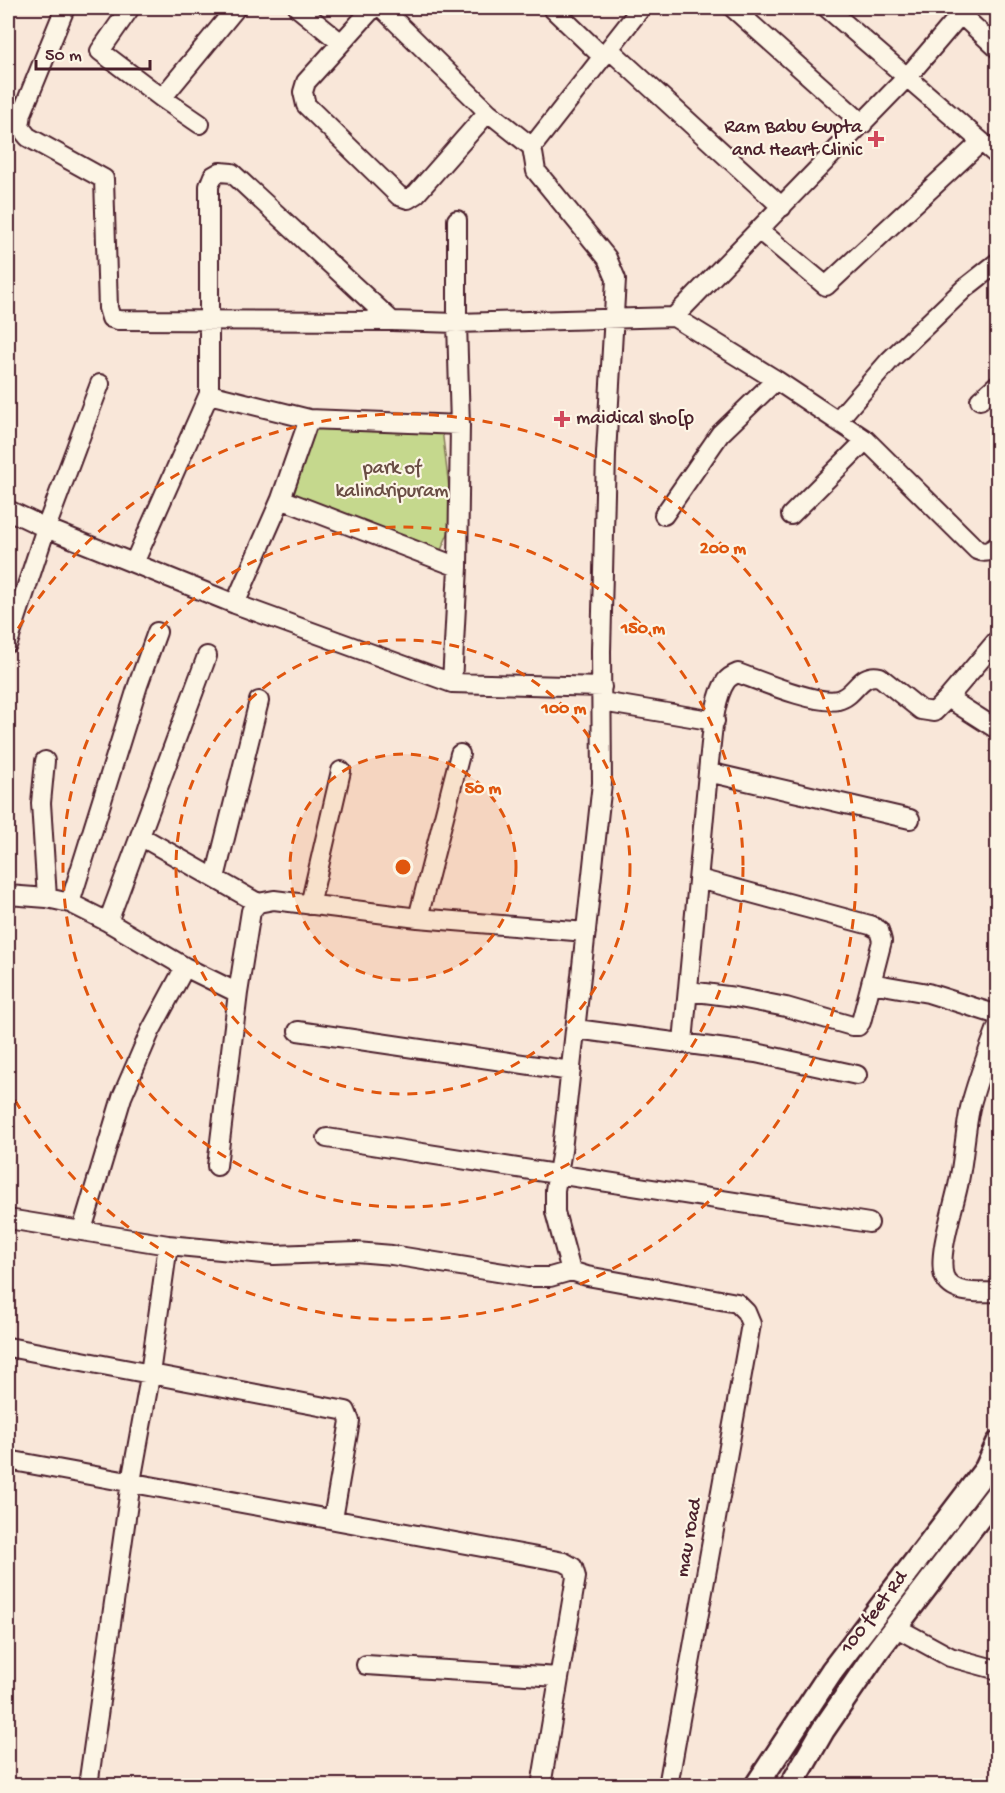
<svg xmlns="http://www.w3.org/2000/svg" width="1005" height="1793" viewBox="0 0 1005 1793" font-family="'Gochi Hand',sans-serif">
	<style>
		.green { fill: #c5d88d; stroke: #887c5c; stroke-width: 1.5 }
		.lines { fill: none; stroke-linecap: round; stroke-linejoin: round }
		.minor-casing { stroke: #4a1f2b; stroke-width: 22 }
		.major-casing { stroke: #4a1f2b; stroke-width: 27 }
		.minor { stroke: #fcf5e5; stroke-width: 18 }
		.major { stroke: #fcf5e5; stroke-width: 22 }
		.ring { fill: none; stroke: #e0560e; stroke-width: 3; stroke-dasharray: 10 8 }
		.poi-dot { fill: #d1495b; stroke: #fcf5e5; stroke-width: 2 }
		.labels { text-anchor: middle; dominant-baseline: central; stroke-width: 4.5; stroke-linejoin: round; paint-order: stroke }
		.poi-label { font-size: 20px; fill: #4a1f2b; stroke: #fcf5e5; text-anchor: end }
		.park-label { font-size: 20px; fill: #694d44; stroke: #fcf5e5 }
		.street-label { font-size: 20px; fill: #4a1f2b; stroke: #fcf5e5 }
		.centre { fill: #e0560e; stroke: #fcf5e5; stroke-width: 3 }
		.ring-label { font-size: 18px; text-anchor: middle; font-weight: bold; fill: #e0560e; stroke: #fcf5e5; stroke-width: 4.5; stroke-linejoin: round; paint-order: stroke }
	</style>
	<rect width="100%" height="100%" fill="#f9e7d9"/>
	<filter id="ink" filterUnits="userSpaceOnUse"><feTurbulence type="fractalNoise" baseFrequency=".0167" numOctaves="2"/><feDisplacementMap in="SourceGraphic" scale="12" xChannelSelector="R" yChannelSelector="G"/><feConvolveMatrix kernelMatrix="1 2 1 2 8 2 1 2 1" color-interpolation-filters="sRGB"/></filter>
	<g filter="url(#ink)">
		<!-- green -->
		<path class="green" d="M316,425L442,429L453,522L438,557L293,497Z"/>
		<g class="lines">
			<!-- minor casing -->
			<g class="minor-casing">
				<path id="minor" d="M65,8L22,113L20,127L28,137L104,179L108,308L111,318L118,320L392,321L457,323L674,317L908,76L966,8
					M130,8L100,51L162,98L236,8
					M298,8L340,42
					M373,8L306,82L303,92L306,105L399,196L408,199L416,194L488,112L382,8
					M552,8L603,57
					M641,8L532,147L536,171L607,258L616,279L606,454L601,651L602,783L562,1150L555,1190V1212L571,1271L587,1276L737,1303L746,1312L751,1324L668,1786
					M733,8L863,124
					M827,8L998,156
					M954,8L998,49
					M609,49L782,207
					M162,98L200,124
					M488,112L532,147
					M457,220V323L460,425
					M760,231L826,286L981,142
					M674,317L776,380L866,440L977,550C986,554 990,551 998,545
					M980,400L998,384
					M309,419L281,499L458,567L460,425L309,419L209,394V186L213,176L220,172L232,173L392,321
					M837,421L890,360L965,288L998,262
					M8,510L46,528L235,604L452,683L602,687
					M664,515L720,434L776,380
					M791,515L866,440
					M134,563L209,394
					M235,604L281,499
					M998,639L948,698L998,730
					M8,643L46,528L100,384
					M452,683L458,567
					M602,702L715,721
					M45,761L41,803L47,898
					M708,772L910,819
					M140,836L258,903
					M215,878L259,701
					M8,895L47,898L70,903L108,922L185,967
					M70,903L138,685L157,632
					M310,905L341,771
					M418,918L460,754
					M108,922L207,656
					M871,983L928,993L998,1015
					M689,991L735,997L786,1007L852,1026H858L861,1022L882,941L879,930L870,925L699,879
					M238,993L251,911L258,903L274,900L418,918L586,932
					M998,1025C988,1052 977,1080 970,1108C965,1132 964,1157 959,1181C955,1204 937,1254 944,1276C952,1296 980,1292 998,1292
					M576,1029L756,1053L857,1075
					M298,1031L571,1071
					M683,1042L709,762C712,739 713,700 726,681C729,677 733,675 738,673C760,681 817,705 838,700C856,696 859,672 880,677L921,710L934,712L948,698
					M327,1138L869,1223
					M8,1219L168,1245L274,1255L356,1252L392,1255L528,1277H550L571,1271
					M82,1230L122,1097L150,1032L185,967L238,993L217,1166
					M8,1347L346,1411L350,1421L333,1519
					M8,1460L564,1562L573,1567L576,1577L541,1786
					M895,1627L950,1657L998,1670
					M366,1665L559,1677
					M88,1786L131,1482L148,1388L168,1245"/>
			</g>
			<!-- major casing -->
			<g class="major-casing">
				<path id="major" d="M756,1786L832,1671L986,1469L998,1443
					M791,1786L823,1730L878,1650L998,1493"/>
			</g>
			<!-- minor -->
			<use href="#minor" class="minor"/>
			<!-- major -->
			<use href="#major" class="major"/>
		</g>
	</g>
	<!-- distance rings -->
	<circle cx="403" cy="867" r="113" fill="#e0560e" fill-opacity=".12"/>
	<g class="ring">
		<circle cx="403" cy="867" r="113"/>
		<circle cx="403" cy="867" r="227"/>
		<circle cx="403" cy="867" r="340"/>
		<path d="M9 644A453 453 0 1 1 9 1090"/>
	</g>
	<!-- markers -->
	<g class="poi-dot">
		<path d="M873 130h6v6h6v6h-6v6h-6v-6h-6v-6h6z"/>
		<path d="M559 410h6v6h6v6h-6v6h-6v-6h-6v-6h6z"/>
	</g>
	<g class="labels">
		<!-- poi labels -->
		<g class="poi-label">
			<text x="862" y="128">Ram Babu Gupta<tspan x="862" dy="23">and Heart Clinic</tspan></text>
			<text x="576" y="419" text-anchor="start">maidical sho[p</text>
		</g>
		<!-- park labels -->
		<g class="park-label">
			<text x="392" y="469">park of<tspan x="392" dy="23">kalindripuram</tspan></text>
		</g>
		<!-- street labels -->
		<g class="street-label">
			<text transform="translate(690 1538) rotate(-80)">mau road</text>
			<text transform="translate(875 1613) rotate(-53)">100 feet Rd</text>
		</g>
	</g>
	<circle cx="403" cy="867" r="9" class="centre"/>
	<g class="ring-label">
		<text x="723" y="553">200 m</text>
		<text x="643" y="633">150 m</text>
		<text x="564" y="713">100 m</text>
		<text x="483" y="793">50 m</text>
	</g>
	<!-- margin -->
	<rect width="1005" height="1793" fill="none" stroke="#fcf5e5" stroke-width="30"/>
	<rect x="15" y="15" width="975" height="1763" fill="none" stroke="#4a1f2b" stroke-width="2" filter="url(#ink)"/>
	<!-- scale -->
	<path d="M36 60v9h114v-9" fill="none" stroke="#4a1f2b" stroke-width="3"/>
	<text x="45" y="60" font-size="18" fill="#4a1f2b" stroke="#fcf5e5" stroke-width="4.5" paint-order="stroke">50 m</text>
</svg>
